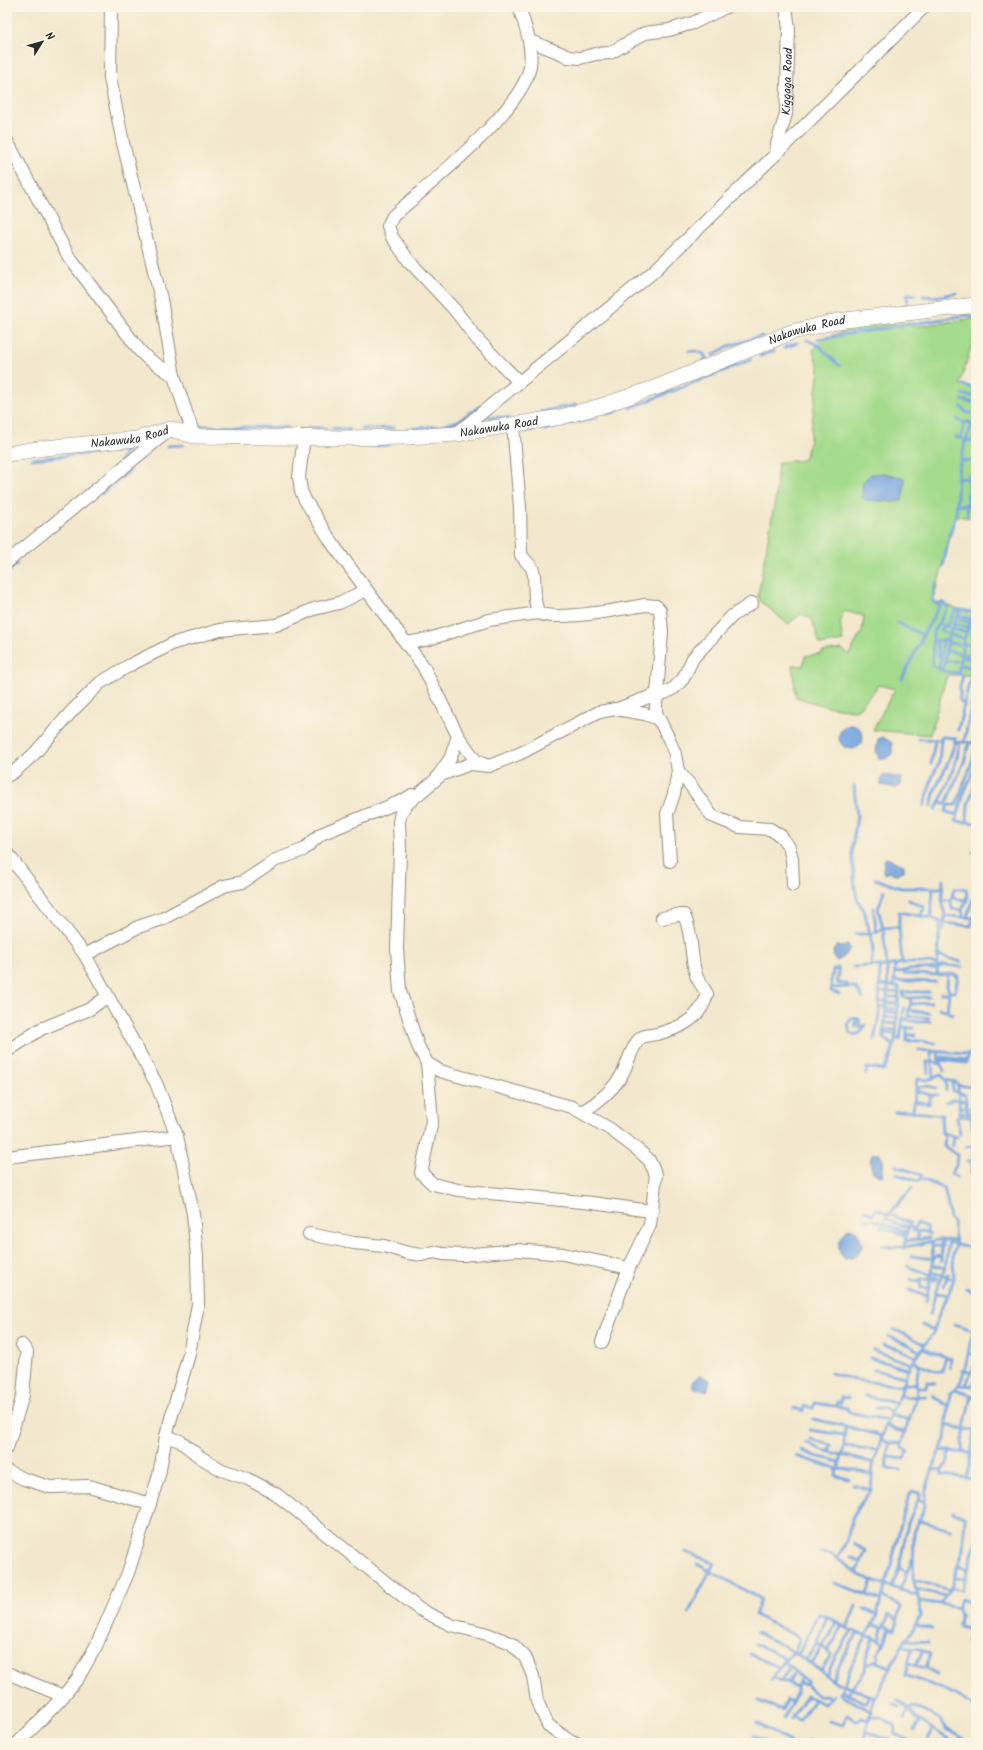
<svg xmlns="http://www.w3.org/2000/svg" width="983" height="1750" viewBox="0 0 983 1750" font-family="Kalam,sans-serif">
  <rect width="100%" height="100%" fill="#fcf5e5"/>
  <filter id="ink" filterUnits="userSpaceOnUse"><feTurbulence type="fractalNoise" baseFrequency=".025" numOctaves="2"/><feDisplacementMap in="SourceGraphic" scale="8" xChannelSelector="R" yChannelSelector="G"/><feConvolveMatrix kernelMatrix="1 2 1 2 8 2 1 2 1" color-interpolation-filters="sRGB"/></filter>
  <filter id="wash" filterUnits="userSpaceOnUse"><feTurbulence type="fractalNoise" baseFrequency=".012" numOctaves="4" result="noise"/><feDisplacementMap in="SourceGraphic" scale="16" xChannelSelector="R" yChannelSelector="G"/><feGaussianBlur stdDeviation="0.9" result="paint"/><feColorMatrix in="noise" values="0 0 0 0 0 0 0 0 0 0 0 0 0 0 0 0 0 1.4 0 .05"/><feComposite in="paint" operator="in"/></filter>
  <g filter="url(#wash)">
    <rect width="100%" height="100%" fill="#f3e8cd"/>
    <!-- green -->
    <path fill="#a4db8d" stroke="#68835c" d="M976,318V329L960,384L976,389V519L956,516L933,601L976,614V655L974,675H947L930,735L873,730L895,689L879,685L857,710C835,709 816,704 796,697L792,665L803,666L805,656L822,654V652L842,649L849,655L862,631L864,616L844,611L840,623L843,641L820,645L812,619L801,614L788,624L760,601L758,595L776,494L778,462L804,460L809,445L819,369L813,350C819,344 826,337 833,335C857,327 884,325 909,322L913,327Z"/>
    <!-- water -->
    <path fill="#76a6e0" stroke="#506886" d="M884,473L904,478L905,483L902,500L897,502L866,500L862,497L863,482L871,474Z
      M839 737a12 12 0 1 1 24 0a12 12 0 1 1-24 0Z
      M883,737L892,743V754L885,759L879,758L876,752L878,739Z
      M884,775L902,778L901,785L897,788L881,785V779Z
      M886,858L904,865V871L896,874L889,872L885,874L883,872L884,861Z
      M848,944L850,948L844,957L837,961L834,959L833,951L837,946L844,947Z
      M872,1154H880L883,1160V1175L879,1176L873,1172L870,1162Z
      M849,1228L857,1231L863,1245C859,1255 856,1258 845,1259C833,1248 840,1238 849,1228Z
      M699,1375L710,1380L707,1392L693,1387L692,1382Z"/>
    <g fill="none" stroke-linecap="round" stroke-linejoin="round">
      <!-- stream -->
      <path stroke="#76a6e0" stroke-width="3" d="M923,296L936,297L957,293
        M902,307L908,304L907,296L909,294L915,295
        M818,339L968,315L976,318
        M807,340L818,345L840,366
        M784,348L797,343
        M689,351C696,351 705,351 706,359L703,361
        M713,355L729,346L762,336
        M760,356L774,351
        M963,385L976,389
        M962,394L976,397
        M962,400L976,403
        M961,407L967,413H976
        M630,408L750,360
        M540,412L576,405
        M607,414L618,411
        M489,417L509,418
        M957,419L964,423L969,422L972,424
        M579,422L597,417
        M199,426L287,428
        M307,428H326
        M332,428L350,430
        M362,429L394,428
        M406,429L440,426L458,421L480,406
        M544,430L573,423
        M516,432L534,430
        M956,437L976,443
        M961,438L964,423
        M357,445L377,446L389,445
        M167,446L183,445
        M32,459L126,450L119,464
        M961,460L976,462
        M958,478L968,479
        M968,484L976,483
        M101,494L131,470
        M956,505H967
        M967,516L968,475
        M39,528L47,522
        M943,567L949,537L956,515L958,472L965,442L976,416
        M7,573L17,564
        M935,583L933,601L940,606
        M960,611L949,634L964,639L974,612H976
        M958,615L976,620
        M956,619L970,622L976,626
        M897,623L923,635
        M953,624L976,629
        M951,629L966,632
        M971,632L973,640
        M937,640L938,656L942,651L939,668
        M936,641L948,640
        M948,643L971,645
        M942,651L943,640
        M947,651L972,656
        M961,657L971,659
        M946,661H960
        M960,665L971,667
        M958,673L964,639
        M902,679L926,630L942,602L948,607L933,633V665L943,671
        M965,705L960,701V686L963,676L958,673L943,671L949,634L941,630L944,625L947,627L956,609L974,612
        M958,730L970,679L971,645L973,640L976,641
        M919,739L941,740L942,737L955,738V743L964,742L976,743
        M964,742L976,684
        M931,764L935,740
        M976,764L963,796L956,821L976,823
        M854,786L857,816L852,849L855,888L857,899L864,910L870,934L877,932
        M939,803H946L964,762L969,743
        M924,806L933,775L939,763L941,740
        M931,806L935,790L948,763L955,743
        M936,809C947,788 956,766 960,743
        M958,815L946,812L948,805H956L972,762L976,745
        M967,821L968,805L976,781
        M973,852H976
        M875,879L901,888H942
        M884,891L878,909L883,928L899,927V912L931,918L944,923L971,926L976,910
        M952,896L958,899L967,900
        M909,900L924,907L921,916
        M942,900L943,880
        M951,900L952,909L962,910
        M945,916L976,918
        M967,917L976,889
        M931,918L933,888
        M940,921L937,975L951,974L958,976L955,992L941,993
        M943,930L945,916L942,900H951L954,889H966L967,900L962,910L964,917
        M937,955L961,962
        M902,963H924L937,964
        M871,966H887L883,928L877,932L873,908
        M853,967L871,966L873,948L870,934H856
        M904,971V974L937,975
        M895,973L907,970L937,968L944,965L962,967
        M895,981C908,980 921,982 935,982
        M894,987L895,965
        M831,988L848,987
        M879,992H899
        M839,994L831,991V976L833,974V970L838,968L839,977L837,978L838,983L847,984L848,987H855L863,998
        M887,997H898
        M910,998L903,997V992H929
        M879,1001L897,1004
        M911,1004L910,998L929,997
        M879,1007L897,1009
        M939,1008L953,1014
        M908,1010L911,1004L931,1003
        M885,1011L897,1013
        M947,1011L949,992L947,985L948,974
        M909,1016L908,1010L929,1013
        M885,1017L896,1018
        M908,1017L909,1016L929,1018
        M852,1018L859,1019L860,1027L866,1025L860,1033L854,1035L850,1033L848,1023Z
        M903,1019L917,1022H930
        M884,1023L896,1024
        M856,1027V1018
        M902,1027L914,1028
        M907,1027V1041C914,1039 927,1043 935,1043
        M884,1029L895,1030
        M883,1033L895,1034
        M907,1035H915
        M976,1035V1041
        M895,1036L900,1040L904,1008
        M874,1040L879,1016L880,966
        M893,1045L883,1038L888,987L887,966L902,963L899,927
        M919,1050L976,1055
        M931,1051L932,1062L941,1064
        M938,1052L939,1060L944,1071
        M942,1057L967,1060
        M939,1060L966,1063L969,1053
        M928,1073L927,1062H932L933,1078
        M866,1074L867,1068L884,1070C899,1047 897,1014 899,987L880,985
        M946,1080V1090
        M952,1081L953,1091L965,1094L968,1116
        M958,1085L960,1116L957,1117L960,1134
        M916,1088L927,1086L936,1088
        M972,1088L973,1115
        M931,1095H938
        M914,1101L929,1104L931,1095L916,1091
        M946,1102L954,1099L966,1101
        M959,1107L974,1108
        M895,1112L905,1111L943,1115
        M913,1112L917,1079L927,1080L941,1075L946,1080L955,1082L958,1085L976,1088
        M959,1112L976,1113
        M941,1115L942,1133L957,1137
        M960,1116L971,1117L974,1137L971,1173L976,1175
        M945,1133L944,1146L957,1155L956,1166L951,1174L957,1177
        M952,1146L954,1136
        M966,1147L976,1145
        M967,1161L976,1162
        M896,1166L921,1175V1179L944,1188L946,1196L950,1219L953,1222L956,1245L976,1249
        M896,1174L918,1181L921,1179
        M865,1211L872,1214L877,1209L910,1223L906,1235
        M886,1218L899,1225L915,1228
        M865,1220H873L907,1232
        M917,1231H913L917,1223L927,1227V1233
        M918,1239L917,1231L929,1234
        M905,1241L929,1238
        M882,1246C908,1250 917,1243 940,1240C946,1240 950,1241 956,1239
        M932,1246H943
        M904,1248L906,1235L882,1228L883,1221L912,1188
        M911,1256L933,1259L937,1256L941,1258
        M941,1261L942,1240
        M933,1265L945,1268
        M907,1266L937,1278
        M932,1272L950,1278
        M910,1279L920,1282L922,1279L936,1280
        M920,1282L921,1288H929
        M944,1286L948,1274
        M966,1288L976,1293
        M909,1290L927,1296
        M935,1293L945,1294
        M926,1302L933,1265L932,1242
        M954,1324L973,1330
        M922,1325L934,1330
        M894,1329L925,1345
        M888,1336L909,1345L920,1352
        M883,1345L899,1349L916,1357
        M923,1348L946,1357
        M873,1350L911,1364
        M968,1353L976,1355
        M870,1358L908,1369
        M919,1365L936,1371H942L946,1357L951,1358L950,1368
        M874,1370L905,1377
        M963,1370L971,1373L974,1366L976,1367
        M831,1373L855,1380L903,1386
        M904,1383L909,1385L916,1383
        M966,1385L971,1373
        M959,1386L966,1385L972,1386L976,1379
        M916,1387H926L927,1382L935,1383
        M955,1390L976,1397
        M900,1394L905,1397L926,1396
        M932,1395L949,1407
        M865,1396C876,1399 887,1399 896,1403
        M836,1406L837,1402L841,1403V1397L848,1398
        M794,1408L804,1411V1406L813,1408L815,1403L847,1408L848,1412L887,1420
        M876,1408H884L891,1412
        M890,1415L910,1420
        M813,1419L845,1426
        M886,1424L895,1430L905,1432
        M948,1425L956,1428L974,1430
        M964,1428L971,1395
        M810,1430L844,1435
        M810,1439L831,1445L829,1452
        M881,1439L889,1443L901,1444
        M805,1442L822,1450L842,1455L844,1446L878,1450
        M889,1443L886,1468L900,1470
        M844,1446L845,1426L882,1436
        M801,1450L815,1456L840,1462
        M940,1450L976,1454
        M963,1453L962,1443L966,1428
        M796,1456L837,1469L855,1470L872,1475
        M888,1457L905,1459L908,1452L902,1448L901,1444L917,1396L916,1383L919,1365L914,1360
        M839,1466L842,1455L874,1463
        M837,1469L836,1476L849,1479
        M933,1469L942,1470V1475L976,1479
        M942,1470L947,1464L950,1452
        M975,1475L976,1471
        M966,1478L970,1466L974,1430
        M853,1485L871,1490
        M918,1520L951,1530
        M854,1544L866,1551L856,1572
        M686,1552L714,1563L689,1612
        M820,1552L832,1555L861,1576L918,1596
        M851,1557L861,1562
        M837,1559L847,1540L852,1519L858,1507L871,1490L873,1466L881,1439L891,1412L899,1399L908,1369L933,1333L940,1311L949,1293L954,1278L953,1255L956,1245L949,1241L945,1268L936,1290L930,1315
        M697,1564L761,1599L755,1615L800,1638L794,1652L784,1661L771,1680
        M958,1566L968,1569
        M899,1568L908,1523L918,1500L925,1503
        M954,1578L967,1579
        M914,1580L950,1590L963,1551L965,1518L953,1512
        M834,1583L881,1600C893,1564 898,1527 911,1491L920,1493L918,1500
        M892,1587L899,1568L907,1572
        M951,1588L962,1590C968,1575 970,1558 976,1542
        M916,1589L946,1596
        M900,1590L912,1560
        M867,1595L872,1580
        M919,1601L940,1604L950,1590
        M976,1602L966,1601L961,1599L958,1608L960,1615L959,1626L976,1630
        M940,1604L958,1608
        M856,1606L847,1628C857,1634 868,1635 880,1640L883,1628L889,1615L898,1619L901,1606L883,1597
        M864,1609L877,1615
        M872,1624L883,1628
        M884,1625L890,1628L884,1644
        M916,1625L932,1629
        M890,1628L895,1630L898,1619
        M757,1633L784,1646L817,1668L833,1681L875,1698
        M905,1640L928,1642
        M967,1641L976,1642
        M756,1644L787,1659
        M816,1644L827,1617L847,1628
        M902,1646L912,1649L917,1648L930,1654L926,1668
        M912,1649L905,1675C931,1685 954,1691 976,1709
        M827,1651L835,1640L842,1625
        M750,1654L779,1668
        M798,1655L818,1614L827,1617
        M806,1660L816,1644L822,1646L831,1634L836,1621
        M876,1662L879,1657L877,1654L884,1644L880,1640
        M917,1662L923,1651
        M812,1664L822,1646L831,1654
        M908,1664L926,1668L937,1674
        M866,1665L874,1661L891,1667
        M821,1671L831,1655
        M795,1672L801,1678L798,1685
        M827,1676L836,1655L852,1631
        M773,1677C781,1682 789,1682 797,1687V1692L784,1718
        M801,1678L807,1681V1685
        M833,1681L842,1659L857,1634
        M780,1682L790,1667L784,1661
        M789,1682L795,1672L790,1667
        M799,1683L807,1685L818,1696L826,1695L830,1698L833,1695
        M842,1691L866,1703L869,1696
        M847,1694L865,1671L866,1657L874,1637
        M897,1700L909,1709L904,1719
        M758,1701L782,1710L786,1700L792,1702
        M894,1704L899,1707
        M872,1712L840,1694L853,1662L876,1617L881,1600
        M792,1715L799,1721L814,1700
        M870,1716L881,1717L894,1726L896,1734L913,1743
        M791,1719L807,1696L824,1704L830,1698
        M829,1721L843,1725L847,1715L858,1721L861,1718L869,1720
        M757,1723L791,1743
        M866,1731L879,1737L890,1739
        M915,1731L919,1721
        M754,1735L767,1743
        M928,1739L932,1729
        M807,1743L808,1741L817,1743
        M863,1743L873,1702L902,1646L912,1632L920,1616L919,1601L913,1578L914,1533L925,1506V1494L934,1464L945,1439L950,1393C953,1391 958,1388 959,1385C969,1366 967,1343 976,1325
        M954,1743L917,1719L909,1709L913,1706L939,1719L948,1730L970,1743"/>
    </g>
  </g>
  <g filter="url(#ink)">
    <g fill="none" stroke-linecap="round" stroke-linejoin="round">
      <defs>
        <g id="minor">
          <path d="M111,7L110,78L123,143L161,299L174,376L194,436"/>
          <path d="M519,7C525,26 533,45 530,66C524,109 427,186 393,216L388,226L392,237L409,261L454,309L477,339L519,382"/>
          <path d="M530,41L563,54L568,57L580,58L596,54L610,53L645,33L669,30L693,23L726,7"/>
          <path d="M7,141L69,257L140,351L147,358L174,376"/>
          <path id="s1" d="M776,154L777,144L786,114L789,29L786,7"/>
          <path d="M513,425L520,507L521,555L532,568L534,574L535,600L538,613C558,622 622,609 645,605L656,606L660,610L662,632L656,705V713L661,723"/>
          <path d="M456,434L652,273L776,154L924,7"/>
          <path d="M304,436L299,477L301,491L305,500L334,546L423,666L458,736L450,759L438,776"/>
          <path d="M7,562L167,432"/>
          <path d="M407,643L429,639L489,620L538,613"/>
          <path d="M617,709L657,694L665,693L674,688L683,679L693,658L732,616L752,603"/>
          <path d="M458,736L476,761L489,766L521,753L599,712L616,709L645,714L656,718L661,723L669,739L675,754L678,771L674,794L667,814L670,861"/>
          <path d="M489,766L470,764L441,775L407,804L401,812L399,822L400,850L397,949L400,991L418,1046L427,1063L440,1071L572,1107L610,1129L638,1150L649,1160L656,1175L650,1225L629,1268L602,1342"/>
          <path d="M678,771L691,786L712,816L739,827L770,829L781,836L789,847L792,859L793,885"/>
          <path d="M7,776L15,771L34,754L72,711L100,683L130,665L174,643L220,630L276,625L314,609L339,603L366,590"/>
          <path d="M7,853L85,955L156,1083L177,1136L193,1214L197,1256L198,1304L189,1354L166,1436L159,1475L128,1573L96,1646L78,1678L60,1700L18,1743"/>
          <path d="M85,955L138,927L162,919L224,886L243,882L276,860L303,850L321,834L404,800L412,795"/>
          <path d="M7,1051L41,1029L90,1009L108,996"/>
          <path d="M427,1063L432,1121L421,1173L433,1184L458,1190L592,1203L651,1211"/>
          <path d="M582,1112C597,1103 610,1093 620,1078C627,1068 632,1043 642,1037C646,1035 653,1035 657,1034C680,1028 701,1019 707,994C704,988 698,981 696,975C690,955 693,934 684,915H677L662,918"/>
          <path d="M7,1157L177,1136"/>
          <path d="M309,1234L354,1243L384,1246L408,1253L422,1255L434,1252L443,1254L462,1255L517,1250L563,1254L629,1268"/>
          <path d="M166,1436L180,1441L200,1457L222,1470L248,1479L276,1494L419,1609L451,1625L487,1634L511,1643L525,1657L533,1676L537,1701L548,1725L567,1739L577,1743"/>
          <path d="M7,1448L23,1395L27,1352L22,1345"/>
          <path d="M7,1471L24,1479L50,1487L89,1486L150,1504"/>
          <path d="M7,1673L63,1696"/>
        </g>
        <g id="major">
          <path id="s2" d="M7,454L44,448L137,439L171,429L194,436L342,438L408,437L456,434L561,417L601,406L660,386L792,332L837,321L976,305"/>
        </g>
      </defs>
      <!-- minor casing -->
      <use href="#minor" stroke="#8f8a7c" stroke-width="14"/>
      <!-- major casing -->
      <use href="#major" stroke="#8f8a7c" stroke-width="16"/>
      <!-- minor -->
      <use href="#minor" stroke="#fff" stroke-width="12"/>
      <!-- major -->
      <use href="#major" stroke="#fff" stroke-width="15"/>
    </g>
  </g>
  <g text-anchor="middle" stroke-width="3" stroke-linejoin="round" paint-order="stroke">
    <!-- street labels -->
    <g font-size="12" fill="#2b2b2b" stroke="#fcf5e5">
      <text dy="4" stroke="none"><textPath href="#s1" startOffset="74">Kiggaga Road</textPath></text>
      <text dy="4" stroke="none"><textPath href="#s2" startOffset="820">Nakawuka Road</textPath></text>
      <text dy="4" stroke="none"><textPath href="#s2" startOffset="496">Nakawuka Road</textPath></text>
      <text dy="4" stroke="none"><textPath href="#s2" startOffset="124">Nakawuka Road</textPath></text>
    </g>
  </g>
  <!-- margin -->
  <rect width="983" height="1750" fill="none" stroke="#fcf5e5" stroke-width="24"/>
  <!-- north arrow -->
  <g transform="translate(42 42) rotate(53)" stroke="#fcf5e5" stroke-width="3" paint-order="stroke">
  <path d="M0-3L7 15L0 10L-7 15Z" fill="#2b2b2b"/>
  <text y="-6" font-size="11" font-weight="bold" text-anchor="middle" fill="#2b2b2b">N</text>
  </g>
</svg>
